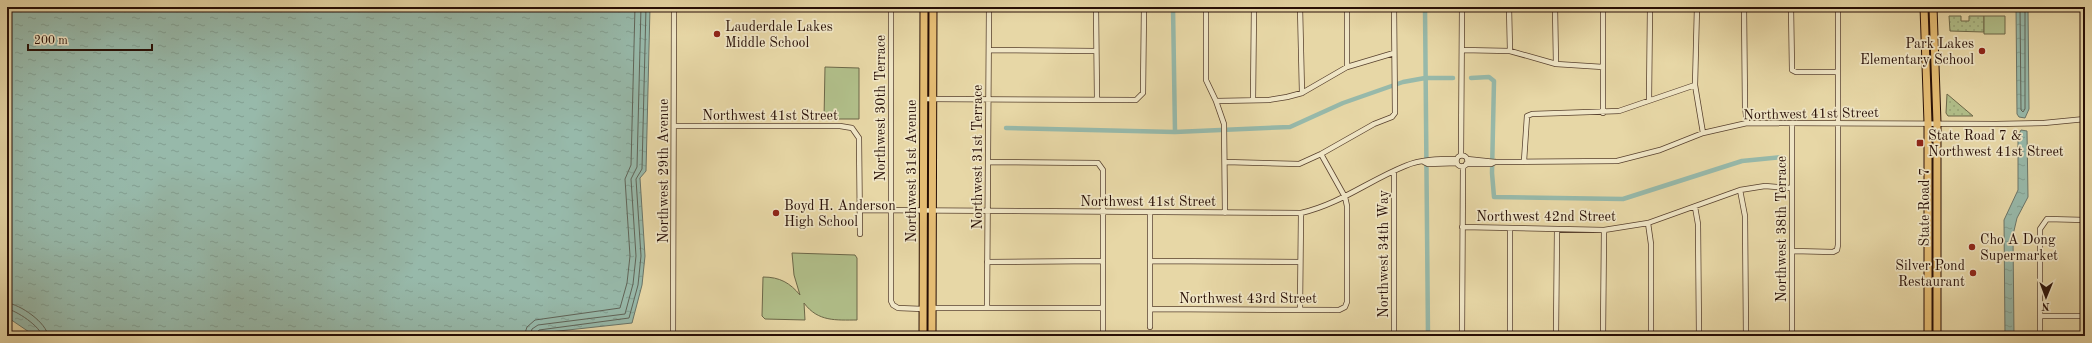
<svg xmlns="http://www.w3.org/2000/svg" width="2092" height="343" viewBox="0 0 2092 343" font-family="'Old Standard TT',serif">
  <defs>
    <pattern id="grass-dots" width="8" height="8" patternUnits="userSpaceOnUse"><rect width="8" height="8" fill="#b1bf8a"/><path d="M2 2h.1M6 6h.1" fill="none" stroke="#98a376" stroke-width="1.8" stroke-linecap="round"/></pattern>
    <pattern id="water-ripples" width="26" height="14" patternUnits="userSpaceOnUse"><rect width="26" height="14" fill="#97b9aa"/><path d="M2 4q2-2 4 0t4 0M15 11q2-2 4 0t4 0" fill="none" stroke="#829e91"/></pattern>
  </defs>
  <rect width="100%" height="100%" fill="#e7d7a6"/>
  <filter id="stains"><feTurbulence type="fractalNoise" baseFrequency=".005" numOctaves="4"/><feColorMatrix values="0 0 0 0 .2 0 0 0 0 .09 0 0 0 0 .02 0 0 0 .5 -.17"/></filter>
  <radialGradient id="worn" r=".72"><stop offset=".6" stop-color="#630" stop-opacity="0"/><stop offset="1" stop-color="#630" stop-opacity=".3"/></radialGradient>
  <!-- grass -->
  <path fill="url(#grass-dots)" stroke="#6c6748" d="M1949,16H1961V21H1969V16H1984V32L1950,31Z
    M1947,94L1973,116H1948L1946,113Z"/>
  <!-- pitch -->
  <path fill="#b1bf8a" stroke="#6c6748" d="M1984,16H2005V34H1984Z
    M825,67L859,68V119H824Z
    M792,253L855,255L857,258V320C836,320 818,322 804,303L805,320L765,319L762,316L763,277C780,277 790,283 800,295L794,275Z"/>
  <!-- water -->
  <path fill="url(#water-ripples)" stroke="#6b7568" d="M7,7H650L646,171L640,178L645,256L642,285L632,323L513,336L481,334L479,336H35L7,317Z
    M2016,7H2028L2029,109L2025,118L2019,117L2017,114Z
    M2021,130L2027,131L2028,197L2017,218L2013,235L2014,336H2005L2004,220L2018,190V136Z"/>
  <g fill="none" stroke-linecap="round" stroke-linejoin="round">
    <!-- shore -->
    <path stroke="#606458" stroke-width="1" d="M2020,7L2021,110L2023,112L2025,109V7
      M7,303C20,304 47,323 48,336
      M7,309C16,310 41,327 42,336
      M524,336L527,327L535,320L620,308L627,283L630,256L625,179L631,165L635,7
      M530,336L532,329L538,325L625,314L633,284L636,256L631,179L637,167L641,7
      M535,336L539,330L629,318L638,285L641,256L636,179L642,169L646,7"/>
    <!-- canal -->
    <path stroke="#97b9aa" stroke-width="4.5" d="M1173,7L1175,132L1290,127L1343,103L1403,82L1425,78H1453
      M1425,7L1428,336
      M1471,78L1489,77L1494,81L1492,173L1494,197L1623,199L1742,161L1782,157
      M1006,128L1175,132"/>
    <defs>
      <path id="minor" d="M891,7V301L893,305L898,308L923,309
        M1096,7L1097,99
        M1206,7V80L1216,101L1224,124L1225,213
        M1300,7L1302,93
        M1347,7V67
        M1509,7L1510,51
        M1555,7L1556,64
        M1603,7V113
        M1697,7L1695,85L1703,133
        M1744,7L1745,107L1747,123
        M1791,7L1792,70L1796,72H1837
        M989,50L1096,51
        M1462,50L1510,51L1556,64L1603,67
        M924,99L1136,100L1143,93L1144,7
        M1253,100L1254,7
        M1649,100L1650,7
        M1216,101L1269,100L1287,97L1302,93L1347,67L1394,53
        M674,126H840L852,128L859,138L860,234
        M1461,155L1462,7
        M1456.5 161a5.5 5.5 0 1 1 11 0a5.5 5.5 0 1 1-11 0Z
        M1467,159L1495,162L1617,161L1660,150L1703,133L1747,123L1996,124L2044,123L2085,119
        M1524,161L1527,116L1532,114L1619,111L1695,85
        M988,162L1098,163L1103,170V331
        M1225,162L1299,164L1321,154L1374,124L1392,117L1395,113L1394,7
        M1424,162L1428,164L1457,163
        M1466,164H1491L1495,162
        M1740,190L1745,216L1746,336
        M1695,207L1698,224L1699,336
        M860,210L1301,213C1340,204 1368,181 1405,166C1421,159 1439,159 1457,159
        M1648,223L1651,244V336
        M1462,227L1604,230L1648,223L1740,190L1765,186L1791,188
        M1510,228V336
        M1793,251L1833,252L1837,250L1838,245V7
        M1150,261L1300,262
        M987,262L1103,261
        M932,308H1103
        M987,308L989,7
        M1150,309L1339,310L1345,307L1347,302V206L1345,197L1321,154
        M1300,309L1301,213
        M2040,316H2085
        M1150,327V213
        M673,336L674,7
        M1394,336V171
        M1462,336L1463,166
        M1556,336L1557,229
        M1603,336L1604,230
        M1792,336V123
        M2040,336V229L2047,219L2085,220"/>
      <path id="primary" d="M1924,7L1928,123V336
        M1933,7L1937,123V336
        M923,336L924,7
        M932,336L933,7"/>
    </defs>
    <!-- minor casing -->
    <use href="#minor" stroke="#58412e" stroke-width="6"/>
    <!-- primary casing -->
    <use href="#primary" stroke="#280f06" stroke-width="9"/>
    <!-- minor -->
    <use href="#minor" stroke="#efe5c5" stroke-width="4.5"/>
    <!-- primary -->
    <use href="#primary" stroke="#e4bc73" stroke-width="7"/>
  </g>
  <!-- markers -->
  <g fill="#8f2418" stroke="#efe5c5" stroke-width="1.5">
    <circle cx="717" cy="34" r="4"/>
    <circle cx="1982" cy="51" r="4"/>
    <rect x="1916" y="139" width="8" height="8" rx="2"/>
    <circle cx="776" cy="213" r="4"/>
    <circle cx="1972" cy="247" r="4"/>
    <circle cx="1973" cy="273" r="4"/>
  </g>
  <g text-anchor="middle" stroke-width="3.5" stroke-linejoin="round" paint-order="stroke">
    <!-- poi labels -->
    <g font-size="14" fill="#280f06" stroke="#efe5c5" text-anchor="start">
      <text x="725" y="31">Lauderdale Lakes<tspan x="725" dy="16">Middle School</tspan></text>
      <text x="1974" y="48" text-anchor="end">Park Lakes<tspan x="1974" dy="16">Elementary School</tspan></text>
      <text x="1928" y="140">State Road 7 &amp;<tspan x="1928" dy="16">Northwest 41st Street</tspan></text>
      <text x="784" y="210">Boyd H. Anderson<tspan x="784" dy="16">High School</tspan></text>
      <text x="1980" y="244">Cho A Dong<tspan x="1980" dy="16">Supermarket</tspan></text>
      <text x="1965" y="270" text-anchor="end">Silver Pond<tspan x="1965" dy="16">Restaurant</tspan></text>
    </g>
    <!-- street labels -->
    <g font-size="14" fill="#280f06" stroke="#efe5c5">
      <text transform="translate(880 108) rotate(-90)" y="5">Northwest 30th Terrace</text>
      <text transform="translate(1811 113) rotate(-1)" y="5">Northwest 41st Street</text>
      <text x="770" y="120">Northwest 41st Street</text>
      <text transform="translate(977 157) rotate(-90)" y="5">Northwest 31st Terrace</text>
      <text transform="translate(663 171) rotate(-90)" y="5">Northwest 29th Avenue</text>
      <text transform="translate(911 171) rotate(-90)" y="5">Northwest 31st Avenue</text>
      <text x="1148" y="206">Northwest 41st Street</text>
      <text transform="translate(1924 207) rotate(-90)" y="5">State Road 7</text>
      <text x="1546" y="221">Northwest 42nd Street</text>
      <text transform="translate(1781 229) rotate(-90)" y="5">Northwest 38th Terrace</text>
      <text transform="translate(1383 254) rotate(-90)" y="5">Northwest 34th Way</text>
      <text x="1248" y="303">Northwest 43rd Street</text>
    </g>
  </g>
  <!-- margin -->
  <rect width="2092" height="343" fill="none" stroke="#e7d7a6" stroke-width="24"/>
  <rect x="8" y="8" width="2076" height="327" fill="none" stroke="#280f06" stroke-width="2"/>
  <rect x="12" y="12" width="2068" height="319" fill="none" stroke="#280f06"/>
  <!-- north arrow -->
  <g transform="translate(2046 297) rotate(181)" stroke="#efe5c5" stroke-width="3" paint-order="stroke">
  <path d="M0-3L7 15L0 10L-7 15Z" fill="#280f06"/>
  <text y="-6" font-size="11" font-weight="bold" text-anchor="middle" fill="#280f06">N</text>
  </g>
  <!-- scale -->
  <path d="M28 44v6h124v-6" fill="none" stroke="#280f06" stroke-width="2"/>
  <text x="34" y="44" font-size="12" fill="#280f06" stroke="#efe5c5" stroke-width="3" paint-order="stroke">200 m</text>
  <rect width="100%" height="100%" filter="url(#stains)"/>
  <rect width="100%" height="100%" fill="url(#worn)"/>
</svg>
